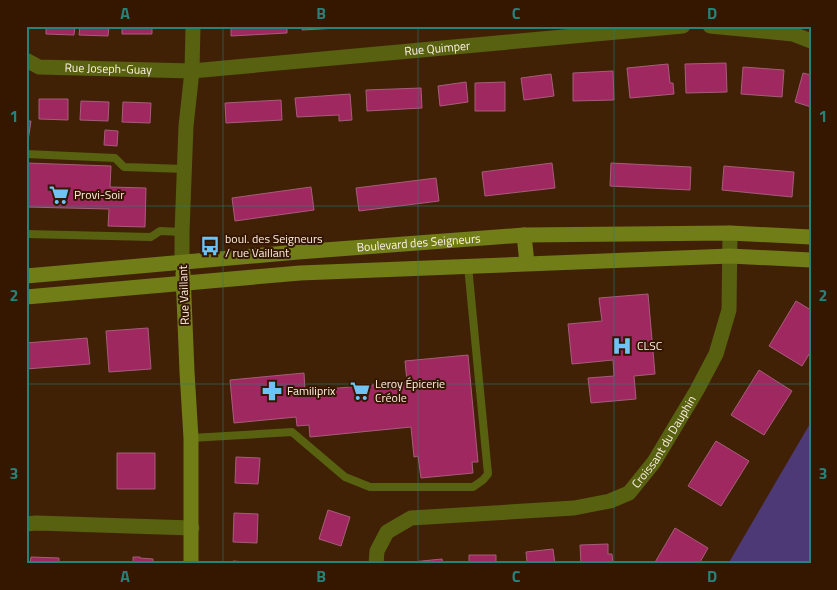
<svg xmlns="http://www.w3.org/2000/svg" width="837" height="590" viewBox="0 0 837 590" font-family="'Titillium Web',sans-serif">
  <rect width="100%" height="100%" fill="#402106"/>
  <!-- green -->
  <path fill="#4d3975" d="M811,422V564H728Z"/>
  <!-- building -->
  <path fill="#9f2860" stroke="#a75d79" d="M46,26H75L74,35L46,34Z
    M80,26H109L108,36L79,35Z
    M122,26H152V34H122Z
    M231,26H287V33L231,36Z
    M302,26H357V27L302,30Z
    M726,63L727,92L686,93L685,64Z
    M668,64L670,83H673L674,94L630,98L627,68Z
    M743,67L784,70L782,97L741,94Z
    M613,71L614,100L573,101V73Z
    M803,73L811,75V107L795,102Z
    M551,74L554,96L524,100L521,78Z
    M466,82L468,102L440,106L438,86Z
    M505,82V111H475V83Z
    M421,88L422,108L367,111L366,90Z
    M350,94L352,120L339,121V115L297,117L295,98Z
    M39,99H68V120L39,119Z
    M281,100L282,120L226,123L225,103Z
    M81,101L109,102L108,121L80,120Z
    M123,102L151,103L150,123L122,122Z
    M26,121H31L28,141H26Z
    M105,130L118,131L117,146L104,145Z
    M26,163L111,166L110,187L146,188L145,227L108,226L109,209L26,207Z
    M552,163L555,188L485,196L482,172Z
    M611,163L691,167L690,190L610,186Z
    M724,166L794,172L792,197L722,190Z
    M436,178L439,201L359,211L356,188Z
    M311,187L314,210L235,221L232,198Z
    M648,294L655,374L634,376L636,399L591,403L588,378L614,376L613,360L572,364L568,324L602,321L599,298Z
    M796,301L811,310V351L802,366L769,346Z
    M148,328L151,369L109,372L106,331Z
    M87,338L90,364L26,369V343Z
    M468,355L478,462H472L473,473L421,478L418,456L414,457L411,427L310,437L309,425L297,426L296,417L234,423L230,380L304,373L305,391L407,382L405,361Z
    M759,370L792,391L764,435L731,415Z
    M716,441L749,461L721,506L688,486Z
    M117,453H155V489H117Z
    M236,457L260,458L258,484L235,483Z
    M328,510L350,517L341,546L319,539Z
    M234,513L258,514L257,543L233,542Z
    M675,528L708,548L699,564H654Z
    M608,544V554H612L613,564H581L580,545Z
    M553,549L555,564H523V562H527L526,552Z
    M469,555H496V564H469Z
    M31,557L59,558V564H30Z
    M133,557H140V558L153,559V564H133Z
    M442,559L443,564H412V562Z
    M233,561L258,563V564H233Z"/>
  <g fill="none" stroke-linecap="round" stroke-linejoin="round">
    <!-- lane -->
    <path stroke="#576110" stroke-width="8" d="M26,154L115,158L124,167L185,169
      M26,234L151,237L160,231L182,232
      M191,438L292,432L345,477L370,487H473L483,480L488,474L468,266"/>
    <!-- street -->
    <g stroke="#576110" stroke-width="15">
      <path d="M710,26L793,34L811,41"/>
      <path id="s1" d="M26,60L39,67L192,71L683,26"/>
      <path d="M182,262V232L186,126L192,71L193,26"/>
      <path d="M26,524L36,523L192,528"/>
      <path id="s2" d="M376,564L377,551L387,532L411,518L574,508L610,501L629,493L654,462L697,390L716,354L729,310L730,233"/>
    </g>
    <!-- secondary -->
    <g stroke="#717d16" stroke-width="15">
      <path d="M524,235L527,263"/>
      <path d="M183,273L187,372L191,438V564"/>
      <path id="s3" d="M26,276L298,252L524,235L730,233L811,237"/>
      <path d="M26,297L300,273L730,256L811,260"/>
    </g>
  </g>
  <!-- grid -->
  <path fill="none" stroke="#27827a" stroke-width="1" stroke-opacity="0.55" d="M223,26V564M418,26V564M614,26V564M26,206H811M26,384H811"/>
  <!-- icons -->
  <defs>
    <symbol id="supermarket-bare" viewBox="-9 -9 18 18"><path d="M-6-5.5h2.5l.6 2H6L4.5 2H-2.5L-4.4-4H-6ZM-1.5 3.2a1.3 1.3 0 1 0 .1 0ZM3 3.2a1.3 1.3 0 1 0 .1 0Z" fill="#6fc2f4" stroke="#351700" stroke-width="2.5" paint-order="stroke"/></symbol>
    <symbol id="bus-bare" viewBox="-9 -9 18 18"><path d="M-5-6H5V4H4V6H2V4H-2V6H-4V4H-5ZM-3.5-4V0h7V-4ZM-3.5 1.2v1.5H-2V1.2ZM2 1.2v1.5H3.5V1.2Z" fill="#6fc2f4" stroke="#351700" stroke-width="2.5" paint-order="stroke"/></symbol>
    <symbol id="hospital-bare" viewBox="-9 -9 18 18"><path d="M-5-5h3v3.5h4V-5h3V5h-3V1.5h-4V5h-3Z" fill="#6fc2f4" stroke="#351700" stroke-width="2.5" paint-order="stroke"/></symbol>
    <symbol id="pharmacy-bare" viewBox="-9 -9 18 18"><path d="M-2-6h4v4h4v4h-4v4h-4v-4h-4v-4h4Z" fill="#6fc2f4" stroke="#351700" stroke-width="2.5" paint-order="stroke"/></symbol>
  </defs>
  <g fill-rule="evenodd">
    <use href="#supermarket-bare" x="45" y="181" width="28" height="28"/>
    <use href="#bus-bare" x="196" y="232" width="28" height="28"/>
    <use href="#hospital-bare" x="608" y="332" width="28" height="28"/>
    <use href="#pharmacy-bare" x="258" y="377" width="28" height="28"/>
    <use href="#supermarket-bare" x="346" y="377" width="28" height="28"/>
  </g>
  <g text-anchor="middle" stroke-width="4" stroke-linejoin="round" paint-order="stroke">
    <!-- street labels -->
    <g font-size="12" fill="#fdefe5" stroke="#351700">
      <text dy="4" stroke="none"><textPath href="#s1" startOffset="414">Rue Quimper</textPath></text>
      <text dy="4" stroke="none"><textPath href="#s1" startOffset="84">Rue Joseph-Guay</textPath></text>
      <text dy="4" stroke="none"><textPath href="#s3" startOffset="394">Boulevard des Seigneurs</textPath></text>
      <text transform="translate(184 295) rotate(-92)" y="4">Rue Vaillant</text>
      <text dy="4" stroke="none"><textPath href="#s2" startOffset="345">Croissant du Dauphin</textPath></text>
    </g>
    <!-- poi labels -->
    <g font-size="12" fill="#fdefe5" stroke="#351700" text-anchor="start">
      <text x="74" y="199">Provi-Soir</text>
      <text x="225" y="243">boul. des Seigneurs<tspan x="225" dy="14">/ rue Vaillant</tspan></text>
      <text x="637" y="350">CLSC</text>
      <text x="375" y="388">Leroy Épicerie<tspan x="375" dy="14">Créole</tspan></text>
      <text x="287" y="395">Familiprix</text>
    </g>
  </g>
  <!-- border -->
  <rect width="837" height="590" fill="none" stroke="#351700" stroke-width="55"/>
  <rect x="28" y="28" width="782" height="534" fill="none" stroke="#27827a" stroke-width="2"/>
  <g font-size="16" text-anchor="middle" font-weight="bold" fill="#27827a">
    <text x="125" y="19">A</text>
    <text x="321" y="19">B</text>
    <text x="516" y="19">C</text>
    <text x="712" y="19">D</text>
    <text x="14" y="122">1</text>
    <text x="823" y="122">1</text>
    <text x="14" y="301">2</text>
    <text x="823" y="301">2</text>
    <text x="14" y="479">3</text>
    <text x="823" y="479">3</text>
    <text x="125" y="582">A</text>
    <text x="321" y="582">B</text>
    <text x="516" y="582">C</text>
    <text x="712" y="582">D</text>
  </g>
</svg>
